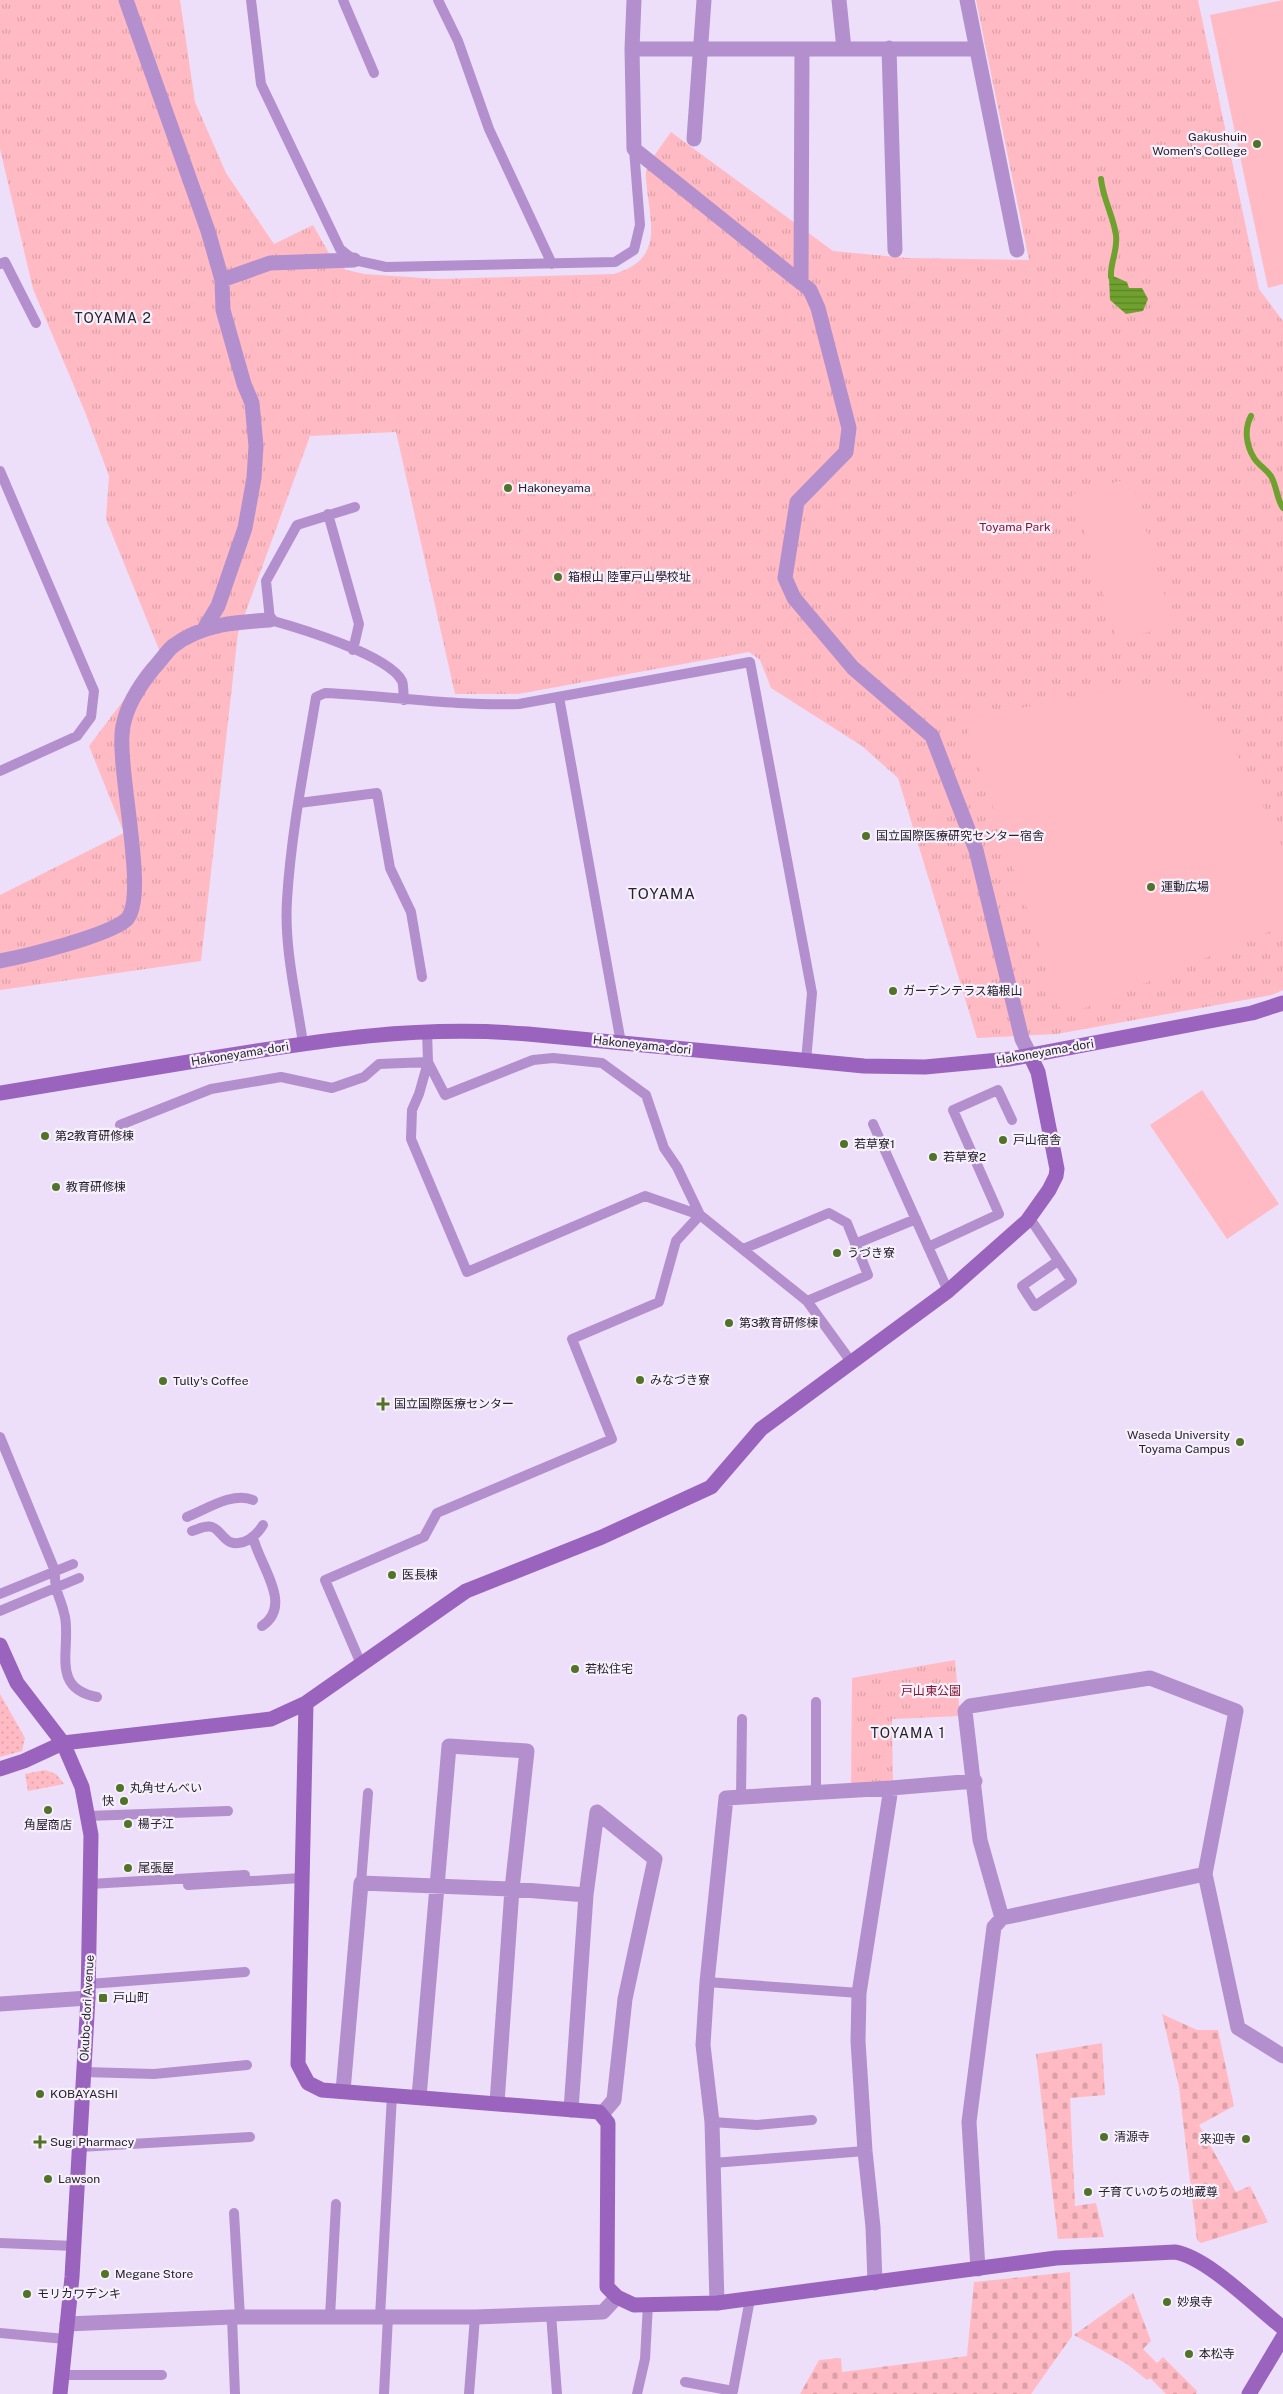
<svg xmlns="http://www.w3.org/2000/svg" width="1283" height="2394" viewBox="0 0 1283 2394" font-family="'Public Sans','Noto Sans JP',sans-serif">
  <defs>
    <pattern id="grass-dots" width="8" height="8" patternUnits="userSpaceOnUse" patternTransform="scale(1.25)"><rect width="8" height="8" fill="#ffbac3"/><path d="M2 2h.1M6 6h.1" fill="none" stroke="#dba0a8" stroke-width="1.8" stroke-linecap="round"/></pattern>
    <pattern id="cemetery-stones" width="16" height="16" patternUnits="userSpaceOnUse" patternTransform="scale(1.25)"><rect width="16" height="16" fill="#ffbac3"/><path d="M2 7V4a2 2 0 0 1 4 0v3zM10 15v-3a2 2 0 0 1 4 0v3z" fill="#dba0a8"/></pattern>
    <pattern id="park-tufts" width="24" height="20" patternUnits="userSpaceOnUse" patternTransform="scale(1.25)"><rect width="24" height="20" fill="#ffbac3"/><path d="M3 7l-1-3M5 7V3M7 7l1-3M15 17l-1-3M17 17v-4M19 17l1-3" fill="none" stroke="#dba0a8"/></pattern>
    <pattern id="water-rules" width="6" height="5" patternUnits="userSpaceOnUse" patternTransform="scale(1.25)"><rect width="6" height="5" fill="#6fa12e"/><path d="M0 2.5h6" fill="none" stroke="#5b8328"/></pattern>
  </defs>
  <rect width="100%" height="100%" fill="#eddff9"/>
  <!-- grass -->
  <path fill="url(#grass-dots)" d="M0,1694L25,1738L22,1751L0,1757Z
    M45,1770L56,1774L64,1784L28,1791L25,1774Z"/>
  <!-- cemetery -->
  <path fill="url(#cemetery-stones)" d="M1162,2014L1197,2030H1218L1234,2106L1199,2125L1236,2192L1250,2186L1268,2222L1201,2243L1197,2240L1179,2087Z
    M1102,2043L1105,2095L1070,2098L1075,2206L1096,2203L1104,2237L1058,2239L1036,2054Z
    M1070,2272L1072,2336L1031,2394H800L819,2360L841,2358L842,2372L967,2356L974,2282Z
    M1133,2293L1151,2341L1143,2349L1157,2363L1163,2357L1197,2391L1196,2394H1166L1150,2378L1147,2380L1127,2364L1074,2335Z"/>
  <!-- park -->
  <path fill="url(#park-tufts)" d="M0,0H180L195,102L226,173L274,244L313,225L330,255L346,270L365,274L437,279L614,274C661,260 652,229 647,190C647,185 645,176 646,171C651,158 663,144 671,132L833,251L907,258L1029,260L976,0H1198L1259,289L1283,321V990L1272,995L1057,1034L977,1038L898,778L862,746L771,688L760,660L749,652L518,694H455L396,432L310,436L238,633L201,961L0,990V895L124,833L89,746L160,652L106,519L109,476L85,412L33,289L0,149Z
    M955,1660L960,1716L892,1719L893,1784L851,1787L852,1678Z"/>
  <!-- garden -->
  <path fill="#ffbac3" d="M1283,0V284L1268,288L1210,15Z
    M1131,478L1173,624L1118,642L1073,494Z
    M1113,689L1162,690L1209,716L1230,746L1242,762L1283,848V926L1063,1017L964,720Z
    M1202,1090L1279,1204L1227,1239L1150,1125Z"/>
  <!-- water -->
  <path fill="url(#water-rules)" d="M1113,276L1127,282L1129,288H1142L1148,299L1143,311L1126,314L1110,300L1109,278Z"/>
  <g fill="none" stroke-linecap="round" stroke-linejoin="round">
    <!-- stream -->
    <path stroke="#6fa12e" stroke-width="6" d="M1101,179C1103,199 1113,215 1116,235C1118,251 1110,262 1111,277
      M1251,416C1244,429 1246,445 1254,458C1259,466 1268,470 1272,478C1277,488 1277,500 1283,508"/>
    <!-- lane -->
    <path stroke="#b390cd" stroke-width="10" d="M251,0L261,84L340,249L354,260L386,267L615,262L634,250L640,225L634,149
      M343,0L374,73
      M438,0L458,41L489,129L552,264
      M0,264L5,262L36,323
      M0,471L94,691L91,717L77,736L0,771
      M355,507L297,525L266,581L270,620C299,628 389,655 402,681C404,686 403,695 404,700
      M328,514L359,624L353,650
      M559,697L621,1043
      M299,803L377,793L390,868L411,912L422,977
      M303,1043C296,996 284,947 287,900C291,833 305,763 316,697L325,693C390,696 454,706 519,704L750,662L812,993L806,1061
      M873,1124L948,1291
      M120,1125L211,1089L281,1077L332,1088L364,1077L379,1064L428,1062L427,1031
      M700,1215L677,1167L664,1148L646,1095L602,1063L553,1058L533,1060L445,1095L428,1062L419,1094L412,1110L411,1139L467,1272L645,1196L700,1215L807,1301L852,1363
      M1029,1217L1072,1281L1035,1306L1022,1286L1058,1261
      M855,1244L916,1219
      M928,1247L999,1214L953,1110L998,1090L1012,1120
      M743,1249L829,1213L847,1223L868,1275L807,1301
      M0,1437L55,1571C54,1593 61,1597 65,1617C71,1650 50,1688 97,1697
      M187,1517C205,1510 233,1491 253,1500
      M192,1531C199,1529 205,1525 212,1527C219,1529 223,1539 230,1542C244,1547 257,1535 263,1525
      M253,1537C259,1565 294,1605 262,1626
      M0,1594L73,1564
      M0,1611L79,1578
      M361,1664L325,1580L424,1537L437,1513L612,1439L572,1339L659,1302L676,1241L700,1215
      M816,1702V1794
      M741,1797L742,1719
      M87,1816L228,1811
      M361,1883L368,1793
      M90,1884L245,1875
      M188,1885L301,1878
      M707,1982L859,1993
      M89,1984L245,1972
      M84,2072L154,2074L247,2065
      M712,2122L757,2125L812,2120
      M80,2147L250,2137
      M713,2163L865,2151
      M234,2213L240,2317
      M0,2243L74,2246
      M551,2314L557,2394
      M232,2317L235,2394
      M330,2317L336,2204
      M380,2317L392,2095
      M0,2333L65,2339
      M62,2375H162
      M685,2382L733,2391L750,2299
      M384,2394L388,2317
      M469,2394L475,2317
      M637,2394L645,2359L648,2304"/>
    <!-- street -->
    <path stroke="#b390cd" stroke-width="15" d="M126,0L208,231L222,280L223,310L244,384L252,403L256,446L254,478L245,528L218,606L204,629
      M634,0L632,49L634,149L810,290L818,308L849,428L846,452L797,502L785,578L794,598L853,668L932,736L976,850L1022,1039L1030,1055
      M839,0L844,49
      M967,0L1017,250
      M889,48L895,250
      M632,49H977
      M694,139L704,0
      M222,280L270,263L354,260
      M801,283L802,49
      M0,961C26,956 107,936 126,920C150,899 115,764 123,726C127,705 140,685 153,669C160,662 166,652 173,646C202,624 236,622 270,620
      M1002,1918L980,1840L965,1711L970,1706L1150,1678L1236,1711L1205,1874L1238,2028L1283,2056
      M0,2004L88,1998
      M343,2091L361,1883L512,1889L586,1895
      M419,2097L449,1746L527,1751L512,1889L497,2103
      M571,2110L586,1895L597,1812L655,1859L625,1999L614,2100L602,2114
      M978,2269L969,2122L994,1927L1002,1918L1205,1874
      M875,2283L873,2227L865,2151L858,2041L859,1993L891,1788L975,1781
      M717,2303L712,2122L703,2045L707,1982L726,1798L891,1788
      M67,2324L232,2317H475L603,2312L617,2297"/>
    <!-- secondary -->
    <path stroke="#9a63be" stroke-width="15" d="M0,1093C71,1081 142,1070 213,1058C322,1040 417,1025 528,1034L864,1066L925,1067L1010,1059L1252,1013L1283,1003
      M0,1645L17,1683L63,1743L82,1787L91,1835L88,1998L72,2277L60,2394
      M306,1703L298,2064L308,2083L322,2090L599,2112L608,2123L607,2287L617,2297L634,2305L717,2303L1056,2258L1175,2252C1207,2257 1256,2307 1283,2328
      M0,1769L24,1761L63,1743L271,1719L306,1703L466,1591L602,1537L711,1487L761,1429L948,1291L1027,1221L1049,1190L1056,1176L1057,1169L1038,1072L1030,1055
      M1249,2394L1283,2337"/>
  </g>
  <!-- markers -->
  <g fill="#507229" stroke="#f5f0f9" stroke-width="2">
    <circle cx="1257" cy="144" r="5"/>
    <circle cx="508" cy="488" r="5"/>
    <circle cx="558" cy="577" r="5"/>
    <circle cx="866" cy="836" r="5"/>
    <circle cx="1151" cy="887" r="5"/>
    <circle cx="893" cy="991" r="5"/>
    <circle cx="45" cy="1136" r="5"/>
    <circle cx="1003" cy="1140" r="5"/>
    <circle cx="844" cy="1144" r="5"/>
    <circle cx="933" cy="1157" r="5"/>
    <circle cx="56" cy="1187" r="5"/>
    <circle cx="837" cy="1253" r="5"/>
    <circle cx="729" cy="1323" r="5"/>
    <circle cx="640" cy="1380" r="5"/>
    <circle cx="163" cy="1381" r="5"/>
    <path d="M380.5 1396.5h5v5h5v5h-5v5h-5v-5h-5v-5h5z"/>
    <circle cx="1240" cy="1442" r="5"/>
    <circle cx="392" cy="1575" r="5"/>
    <circle cx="575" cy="1669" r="5"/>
    <circle cx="120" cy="1788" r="5"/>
    <circle cx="124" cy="1801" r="5"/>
    <circle cx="48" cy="1810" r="5"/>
    <circle cx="128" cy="1824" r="5"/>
    <circle cx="128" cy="1868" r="5"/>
    <rect x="98" y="1993" width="10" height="10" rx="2.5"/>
    <circle cx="40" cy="2094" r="5"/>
    <circle cx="1104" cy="2137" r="5"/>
    <circle cx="1246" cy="2139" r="5"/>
    <path d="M37.5 2134.5h5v5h5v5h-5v5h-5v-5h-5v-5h5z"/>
    <circle cx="48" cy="2179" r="5"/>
    <circle cx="1088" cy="2192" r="5"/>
    <circle cx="105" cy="2274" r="5"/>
    <circle cx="27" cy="2294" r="5"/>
    <circle cx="1167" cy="2302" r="5"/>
    <circle cx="1189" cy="2354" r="5"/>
  </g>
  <g text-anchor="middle" stroke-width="4.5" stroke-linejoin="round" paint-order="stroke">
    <!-- poi labels -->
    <g font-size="12" fill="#292030" stroke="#f5f0f9" text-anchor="start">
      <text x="1247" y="141" text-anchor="end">Gakushuin<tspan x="1247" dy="14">Women's College</tspan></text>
      <text x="518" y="492">Hakoneyama</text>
      <text x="568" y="581">箱根山 陸軍戸山學校址</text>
      <text x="876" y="840">国立国際医療研究センター宿舎</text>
      <text x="1161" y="891">運動広場</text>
      <text x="903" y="995">ガーデンテラス箱根山</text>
      <text x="55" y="1140">第2教育研修棟</text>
      <text x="1013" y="1144">戸山宿舎</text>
      <text x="854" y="1148">若草寮1</text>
      <text x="943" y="1161">若草寮2</text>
      <text x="66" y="1191">教育研修棟</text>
      <text x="847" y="1257">うづき寮</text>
      <text x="739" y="1327">第3教育研修棟</text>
      <text x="650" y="1384">みなづき寮</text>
      <text x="173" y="1385">Tully's Coffee</text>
      <text x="394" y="1408">国立国際医療センター</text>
      <text x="1230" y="1439" text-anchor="end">Waseda University<tspan x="1230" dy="14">Toyama Campus</tspan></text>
      <text x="402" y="1579">医長棟</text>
      <text x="585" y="1673">若松住宅</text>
      <text x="130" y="1792">丸角せんべい</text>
      <text x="114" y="1805" text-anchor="end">快</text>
      <text x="138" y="1828">楊子江</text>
      <text x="48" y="1829" text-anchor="middle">角屋商店</text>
      <text x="138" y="1872">尾張屋</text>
      <text x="113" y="2002">戸山町</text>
      <text x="50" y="2098">KOBAYASHI</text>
      <text x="1114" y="2141">清源寺</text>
      <text x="1236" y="2143" text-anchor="end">来迎寺</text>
      <text x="50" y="2146">Sugi Pharmacy</text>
      <text x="58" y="2183">Lawson</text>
      <text x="1098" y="2196">子育ていのちの地蔵尊</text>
      <text x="115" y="2278">Megane Store</text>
      <text x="37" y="2298">モリカワデンキ</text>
      <text x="1177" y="2306">妙泉寺</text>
      <text x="1199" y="2358">本松寺</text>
    </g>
    <!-- park labels -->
    <g font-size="12" fill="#851536" stroke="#f5f0f9">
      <text x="1015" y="531">Toyama Park</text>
      <text x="931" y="1695">戸山東公園</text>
    </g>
    <!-- street labels -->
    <g font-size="12" fill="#292030" stroke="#f5f0f9">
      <text transform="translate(642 1045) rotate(6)" y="4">Hakoneyama-dori</text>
      <text transform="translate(1045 1052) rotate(-10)" y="4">Hakoneyama-dori</text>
      <text transform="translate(240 1054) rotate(-9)" y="4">Hakoneyama-dori</text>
      <text transform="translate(87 2008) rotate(-87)" y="4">Okubo-dori Avenue</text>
    </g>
    <!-- neighbourhood labels -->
    <g font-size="14" letter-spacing="1" fill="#292030" stroke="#f5f0f9">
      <text x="113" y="323">TOYAMA 2</text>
      <text x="908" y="1738">TOYAMA 1</text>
    </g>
    <!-- quarter labels -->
    <g font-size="15" letter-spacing="1" fill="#292030" stroke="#f5f0f9">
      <text x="662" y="899">TOYAMA</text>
    </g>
  </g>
</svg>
